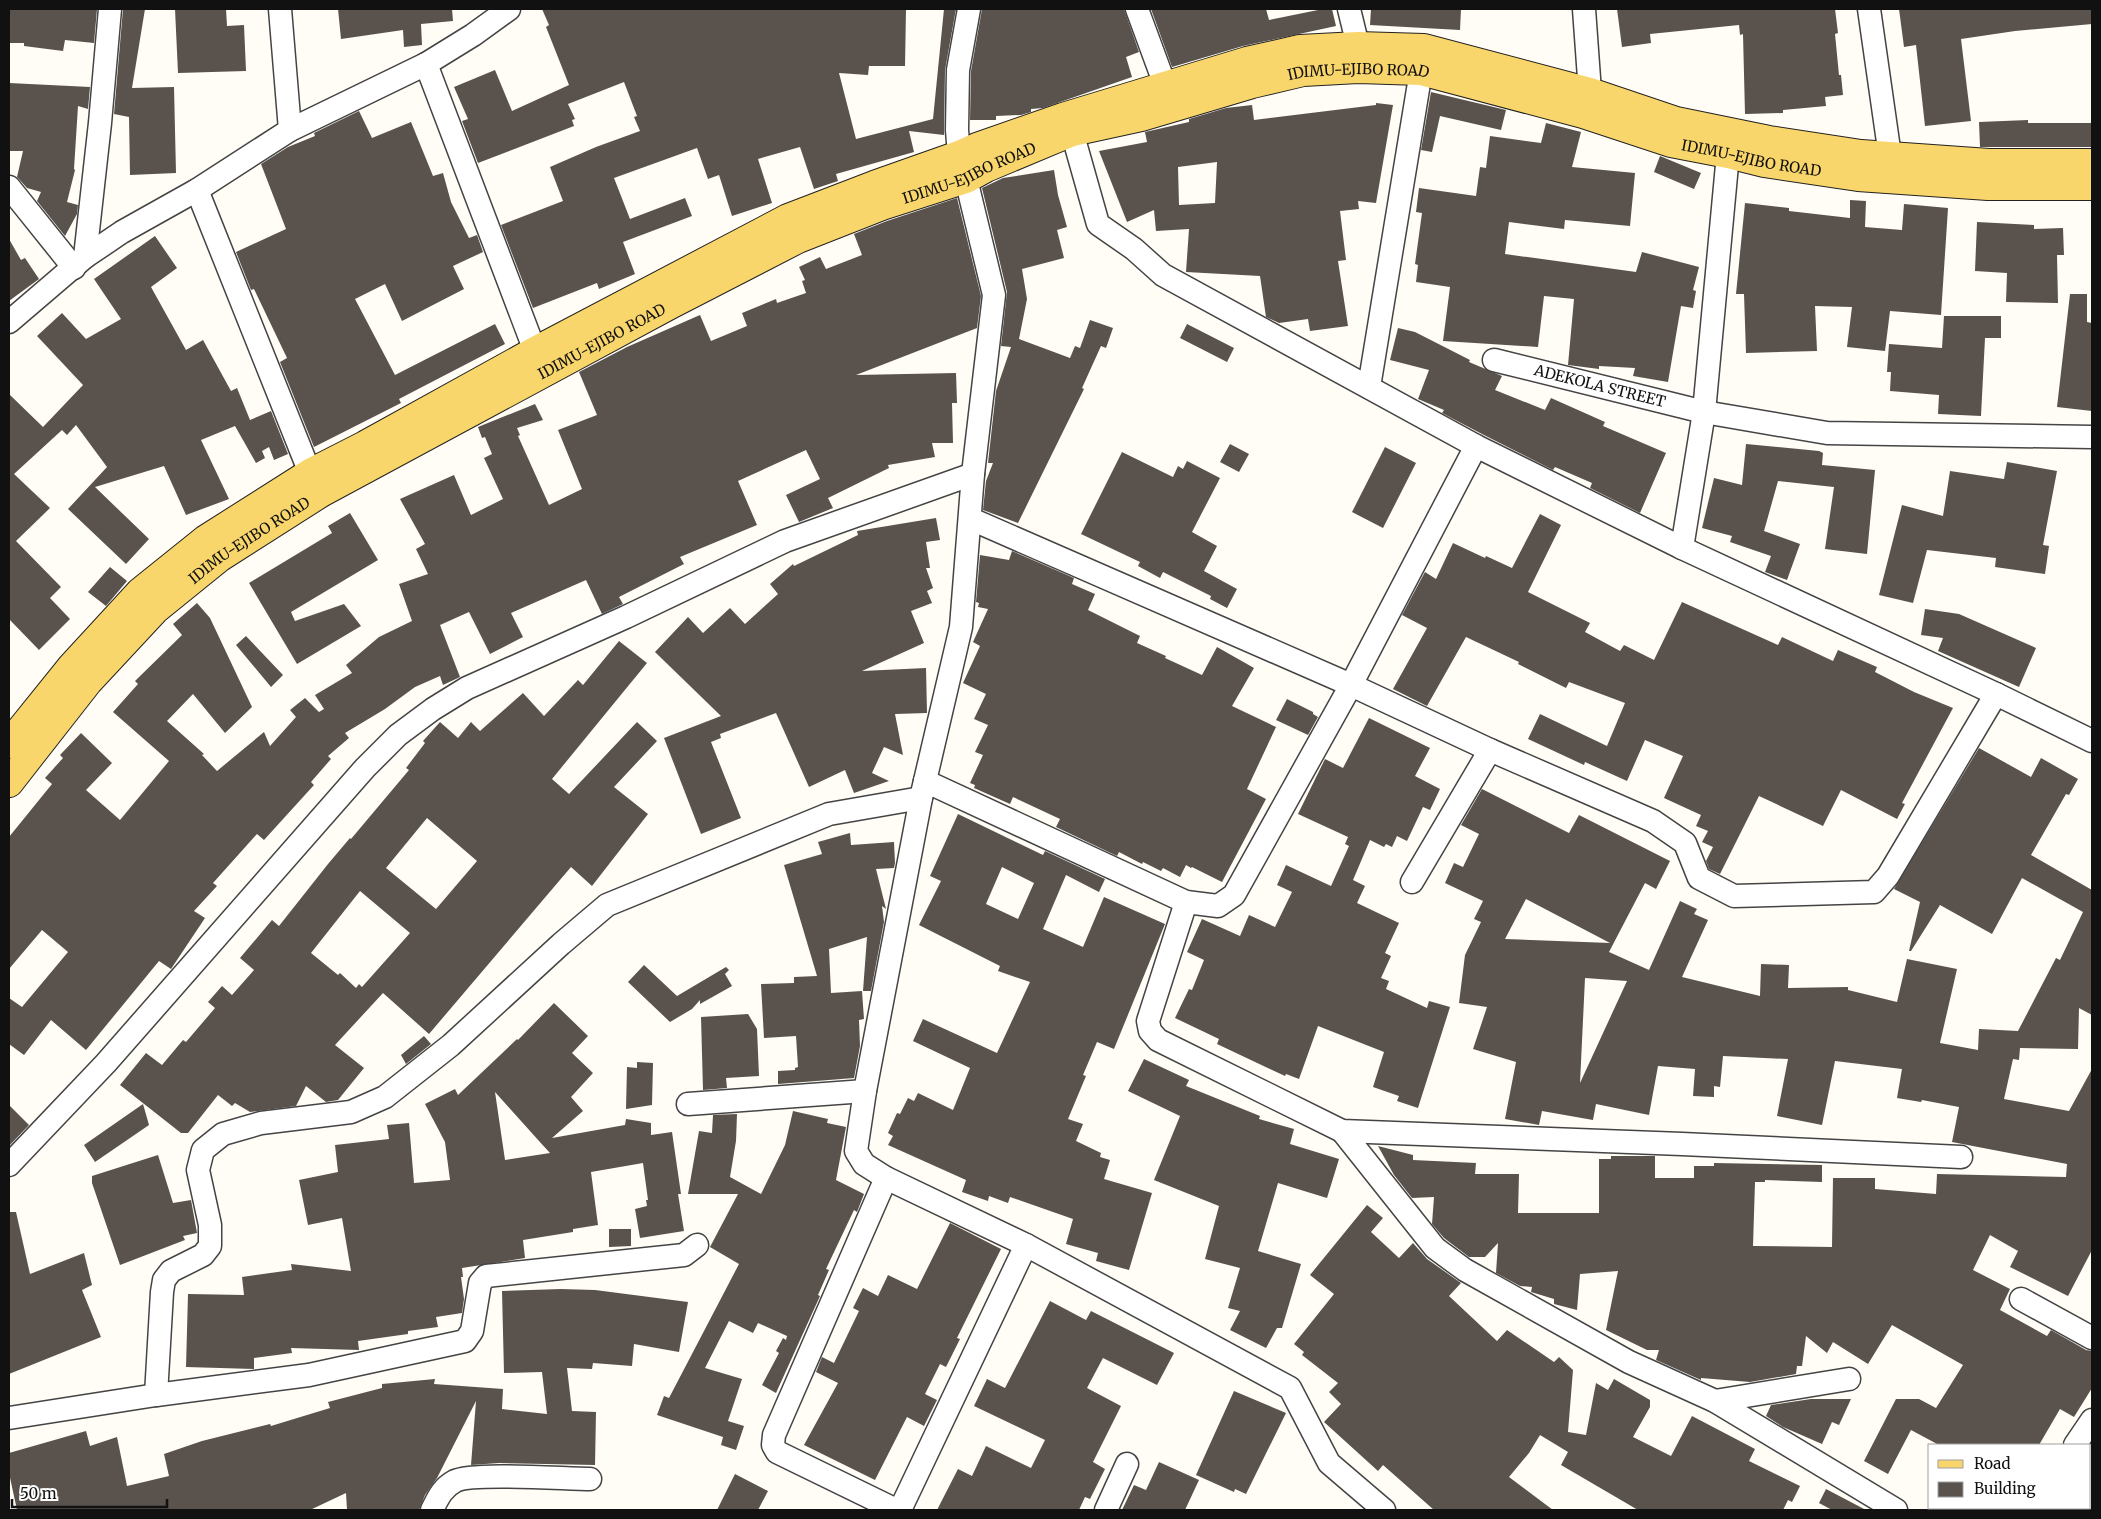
<svg xmlns="http://www.w3.org/2000/svg" width="2101" height="1519" viewBox="0 0 2101 1519" font-family="Merriweather,serif">
  <rect width="100%" height="100%" fill="#fffdf5"/>
  <!-- building -->
  <path fill="#5a524d" fill-rule="evenodd" d="M9,9H97L94,43L65,40L63,51L24,46V43H9Z
    M123,9H145L132,88L174,87L176,173L130,175L129,117L114,114Z
    M175,9H226L227,26L244,25L246,71L178,73Z
    M338,9H452L453,21L421,24L422,45L404,47L403,30L341,39Z
    M542,9H906L905,66H869L868,75L839,73L856,139L933,119L944,9H956L945,70L944,135L909,131L914,152L836,174L838,181L814,189L800,147L758,159L772,203L732,216L719,175L708,179L697,148L614,178L630,219L685,198L692,216L623,242L635,274L599,289L597,283L533,308L501,225L563,201L550,167L596,147L640,131L634,117L637,116L624,82L568,104L575,119L572,120L574,126L478,163L462,121L468,119L454,87L495,70L512,111L569,85L546,27L549,25Z
    M982,9H1124L1139,52L1126,57L1132,77L1043,108L1031,109V112L1021,115L996,116V120H970L971,71Z
    M1151,9H1266L1269,20L1323,9H1332L1336,26L1243,46L1172,67Z
    M1371,9H1461L1460,30L1370,25Z
    M1617,9H1835L1838,33L1835,34L1839,75H1841L1843,95L1825,97L1826,106L1783,110V113L1745,114L1743,34L1740,35L1739,25L1650,34L1651,43L1622,47Z
    M1899,9H2092V24L2015,31L1961,39L1971,121L1925,126L1916,45L1904,47Z
    M9,83L90,87L88,109L78,106L74,169L75,170L67,202L78,205L77,214L65,236L37,201L41,192L27,188L17,177L23,151H9Z
    M1431,92L1506,110L1501,130L1440,116L1432,152L1421,150Z
    M1376,103L1393,105L1376,203L1358,201L1359,209L1340,211L1346,260L1338,261L1348,326L1310,331L1308,319L1279,323L1266,317L1260,276L1186,272L1189,229L1156,231L1154,210L1127,222L1099,151L1147,142L1145,132L1189,122V119L1226,108L1252,105L1254,120L1376,105ZM1217,162L1215,203L1179,205L1178,167Z
    M359,111L372,138L411,122L433,176L443,173L451,202L469,238L477,235L483,252L453,266L464,289L402,321L385,284L355,299L395,375L495,324L505,344L399,399L401,403L314,447L280,362L287,358L254,289L251,290L236,252L286,229L261,164L288,147L315,136L314,133Z
    M2028,120V123H2092V147H1980L1979,122Z
    M1546,123L1581,132L1572,167L1635,173L1630,226L1565,220L1564,229L1509,222L1505,254L1636,272L1642,252L1699,267L1693,290L1696,291L1693,308L1681,306L1668,382L1633,376L1635,368L1599,366V369L1568,365L1574,299L1544,296L1538,347L1443,341L1450,287L1416,282L1418,265L1415,264L1422,213L1416,212L1419,188L1476,196L1480,167L1486,168L1490,136L1541,143Z
    M1660,156L1701,173L1694,189L1654,172Z
    M1054,170L1058,195L1067,227L1057,230L1064,258L1022,269L1027,299L1019,339L1070,358L1075,346L1080,348L1090,320L1113,328L1106,348L1101,346L1082,388L1084,389L1018,523L983,510L986,481L993,463H988L996,391L1011,347L1001,346L1007,292L982,188L1003,178Z
    M957,198L981,296L977,328L856,375L956,373L957,403H952L953,443H932L935,457L888,465L889,468L828,498L833,508L799,522L786,495L820,479L806,450L738,481L757,525L680,557L684,564L619,597L623,604L602,614L586,580L511,613L523,637L490,654L469,612L440,625L460,677L443,685L440,676L415,687L385,709L345,733L349,738L328,756L331,759L311,782L314,785L264,840L257,834L213,883L217,886L194,911L205,918L171,969L159,961L86,1050L51,1020L24,1055L9,1044V998L22,1007L68,952L42,930L9,969V837L52,784L45,778L63,758L60,755L81,733L112,763L86,790L120,820L169,761L113,712L138,684L135,681L182,635L173,624L197,603L210,618L252,707L225,733L193,694L167,721L204,754L202,755L217,771L264,732L270,746L296,717L290,710L305,698L319,712L324,709L315,695L352,673L346,665L379,637L412,621L399,584L428,574L416,549L425,544L400,499L454,475L471,515L503,499L484,458L492,454L485,437L482,438L478,427L535,404L543,420L517,428L520,435L518,436L549,505L582,489L558,430L597,415L579,372L627,347L700,315L711,341L747,326L742,313L776,299L777,303L806,293L802,281L805,280L799,267L820,257L826,269L862,255L854,234L887,221Z
    M1850,200L1866,201L1865,227L1902,230L1904,204L1948,208L1941,315L1890,311L1885,351L1847,347L1852,307L1815,306L1817,351L1746,353L1744,294H1736L1745,203L1789,208V211L1850,218Z
    M1977,222L2034,225V229L2063,228L2064,255H2057L2058,303L2006,302L2007,273L1975,271Z
    M155,236L177,268L151,287L186,350L203,340L231,391L237,388L250,420L271,411L288,454L274,460L269,447L262,451L265,458L256,463L235,426L201,440L229,499L186,515L164,466L95,487L149,539L126,564L68,509L107,467L76,425L67,435L62,430L14,474L50,508L16,541L61,587L50,598L70,619L39,650L9,619V394L43,427L83,385L37,336L62,313L86,339L121,319L94,279Z
    M9,239L21,260L25,258L39,279L9,301Z
    M2070,294H2087V322L2092,323V411L2057,407Z
    M1944,316H2001V338H1985L1981,416L1938,414L1939,395L1890,391L1891,372H1887L1889,344L1942,348Z
    M1187,324L1234,348L1227,362L1180,338Z
    M1398,328L1415,332L1470,360L1469,362L1502,376L1495,390L1545,410L1551,398L1605,422L1603,426L1666,453L1640,513L1590,488L1592,483L1555,467L1553,470L1482,434L1442,413L1444,410L1418,399L1429,370L1390,360Z
    M1230,444L1249,454L1239,472L1220,462Z
    M1746,444L1819,451L1823,453L1822,465L1875,470L1867,554L1825,549L1834,487L1778,481L1764,531L1800,544L1787,580L1765,572L1771,556L1730,542L1732,536L1702,528L1714,478L1742,485Z
    M1385,447L1416,463L1383,528L1352,512Z
    M1122,452L1173,477L1178,466L1183,469L1187,461L1220,478L1192,532L1217,546L1204,571L1237,589L1227,608L1210,599L1211,596L1163,572L1160,578L1138,566L1140,562L1081,534Z
    M2007,462L2057,471L2043,545L2049,546L2045,574L1995,567L1996,558L1927,550L1913,603L1879,595L1902,505L1943,516L1950,471L2004,479Z
    M350,513L378,560L291,612L295,621L344,604L361,626L297,664L249,583L332,533L328,526Z
    M1540,514L1561,525L1528,592L1590,623L1585,632L1620,651L1624,645L1654,660L1682,602L1778,645L1782,637L1833,661L1838,650L1877,667L1875,672L1914,692L1953,708L1902,803L1905,804L1897,819L1841,790L1823,826L1759,796L1720,874L1709,869L1706,861L1713,847L1702,842L1708,831L1696,826L1701,815L1664,798L1683,756L1645,740L1627,781L1585,762L1584,765L1528,739L1540,714L1607,746L1625,703L1569,682L1566,688L1518,664L1519,662L1466,637L1427,706L1393,689L1427,628L1402,615L1425,572L1436,579L1453,543L1485,558L1486,556L1512,568Z
    M936,518L940,540L926,542L930,568H926L933,588L927,591L932,603L911,611L924,643L862,671L926,668L927,713L895,714L903,755L884,747L872,773L889,781L854,793L845,770L809,787L776,713L720,734L721,738L711,742L741,818L701,834L664,738L721,716L655,652L688,617L703,633L730,608L745,624L778,594L770,584L793,564L794,566L858,535L857,531Z
    M1012,551L1074,578L1072,584L1095,594L1088,610L1140,636L1137,643L1166,656L1165,658L1202,675L1217,647L1254,668L1232,706L1276,727L1247,789L1266,799L1222,882L1192,867L1191,868L1186,865L1180,877L1163,868L1161,871L1143,862L1142,864L1119,852L1117,856L1056,827L1060,819L1013,797L1010,804L974,788L975,785L970,783L983,755L975,752L988,725L974,719L986,694L963,683L980,646L973,642L988,609L978,607L979,603L976,602L980,555L1009,560Z
    M110,567L127,581L106,606L88,592Z
    M1925,609L1959,614L2036,648L2019,687L1938,651L1943,638L1921,635Z
    M246,636L283,675L271,687L236,645Z
    M619,641L647,663L552,779L569,794L637,722L657,741L614,787L648,814L592,886L571,867L429,1034L383,993L335,1045L364,1068L338,1100L326,1102L306,1086L296,1106L250,1112L235,1103L232,1106L218,1095L188,1133H181L120,1085L146,1053L162,1065L183,1040L186,1042L215,1008L208,1002L222,986L232,995L254,970L240,958L272,920L279,926L328,864L350,838L351,839L409,770L406,768L425,743L423,741L440,722L458,738L471,722L480,731L523,693L544,716L578,680L583,685ZM427,818L477,861L436,909L386,868ZM360,891L410,933L362,987L359,984L356,988L340,973L338,975L311,953Z
    M1287,699L1313,712V714L1318,717L1308,735L1276,720Z
    M1369,718L1430,748L1415,776L1440,789L1430,810L1423,807L1407,841L1397,836L1392,847L1386,844L1384,847L1370,840L1353,880L1365,886L1357,903L1399,923L1385,953L1391,956L1381,978L1389,981L1386,989L1427,1008L1429,1001L1450,1007L1418,1108L1397,1101L1399,1096L1373,1087L1384,1052L1318,1026L1299,1079L1286,1074L1285,1076L1217,1044L1219,1039L1175,1018L1189,989L1192,990L1204,960L1187,952L1202,919L1240,936L1249,915L1275,927L1292,892L1277,885L1286,865L1331,886L1349,846L1345,844L1348,837L1298,814L1325,759L1343,768Z
    M1979,748L2031,777L2041,758L2078,779L2069,795L2066,794L2031,855L2092,890V1015L2079,1008L2078,1049L2020,1048L2019,1060L2013,1059L2004,1099L2069,1111L2092,1069V1250L2068,1296L2010,1267L2018,1251L1990,1235L1973,1270L2010,1289L2000,1310L2047,1336L2051,1330L2086,1350L2092,1351V1388L2074,1417L2060,1409L2039,1445H1939L1911,1430L1888,1474L1864,1461L1896,1399H1919L1936,1408L1963,1365L1892,1325L1868,1364L1833,1342L1827,1353L1806,1336L1802,1366H1797L1796,1374L1750,1382L1701,1378V1380L1656,1360L1659,1350H1647L1606,1330L1618,1271L1580,1274L1577,1310L1554,1304V1299L1531,1292L1532,1287L1520,1286L1496,1273L1498,1243L1485,1257H1469L1444,1238L1432,1224L1434,1197L1412,1198L1394,1175L1378,1146L1413,1155V1160L1476,1163L1475,1174H1519L1518,1213H1599V1159H1611V1156H1655V1178H1694V1166H1714V1163L1822,1165V1182L1765,1180V1182H1755L1753,1246L1832,1247L1833,1178H1875V1189L1936,1194L1937,1174L2066,1177L2067,1164L1952,1142L1959,1107L1922,1100L1921,1102L1897,1098L1902,1069L1835,1061L1822,1125L1777,1116L1788,1059L1723,1056L1720,1087L1714,1086V1097L1693,1096L1695,1069L1658,1066L1649,1115L1596,1104L1593,1120L1542,1111L1539,1125L1505,1119L1516,1062L1473,1049L1487,1007L1459,1003L1465,955L1481,922L1474,919L1483,901L1445,883L1454,863L1463,867L1479,834L1461,825L1482,789L1569,833L1579,815L1670,861L1656,889L1645,883L1609,952L1649,970L1680,901L1697,909L1694,914L1708,920L1682,977L1760,996L1761,964L1789,965L1788,988L1848,987V990L1897,1002L1907,959L1957,969L1940,1043L1978,1050L1979,1029L2018,1031L2056,958L2060,960L2083,912L2022,878L1992,934L1940,905L1911,951H1909L1920,902L1894,889ZM1526,899L1610,943L1505,939ZM1585,978L1627,981L1580,1083Z
    M958,814L1043,855L1045,851L1105,879L1099,892L1066,875L1043,929L1083,947L1104,897L1165,924L1114,1049L1097,1042L1083,1075L1086,1076L1068,1119L1083,1124L1076,1141L1101,1153L1100,1157L1110,1160L1104,1179L1152,1193L1129,1270L1096,1261L1098,1253L1066,1244L1073,1219L1010,1197L1008,1203L989,1196L988,1201L962,1192L966,1180L888,1145L893,1136L888,1133L897,1113L900,1114L908,1098L914,1101L918,1093L953,1110L970,1068L913,1041L923,1019L997,1053L1030,982L998,971L1000,966L919,925L941,881L930,876ZM1002,867L1034,883L1018,919L986,904Z
    M850,833L851,845L894,842L895,863L894,868L876,869L886,909L882,906L884,922L871,991H863L867,937L829,949L831,993L862,991L864,1019L859,1020L860,1046L854,1078L778,1084V1071L795,1070V1068L798,1067L796,1036L764,1038L761,984L794,983V977L817,976L784,865L822,854L818,842Z
    M644,965L677,996L726,967L729,970L725,974L732,986L700,1004V1000L692,1009L670,1022L628,982Z
    M554,1003L588,1036L572,1053L593,1073L571,1097L583,1111L552,1138L625,1125L626,1119L651,1123V1135L672,1132L681,1194H678L684,1231L640,1238L635,1209L647,1206L646,1200H648L643,1163L591,1172L598,1225L573,1229V1232L523,1240L525,1258L462,1268L463,1277H461L464,1299L462,1313L436,1317L438,1327L408,1331V1334L358,1341L359,1350L291,1348L292,1353L254,1358V1369L186,1367L188,1294L244,1295L242,1277L292,1270L291,1264L351,1271L342,1218L308,1225L299,1180L338,1172L335,1145L389,1139L387,1125L409,1123L414,1183L450,1180L445,1142L425,1104L455,1089L458,1095L517,1039L518,1040ZM495,1092L539,1141L550,1153L505,1160Z
    M748,1014L757,1029L759,1076L726,1078L727,1088L703,1090L701,1017Z
    M424,1036L431,1044L406,1064L401,1055Z
    M1144,1059L1189,1080L1186,1086L1260,1116L1259,1119L1294,1129L1290,1144L1339,1159L1327,1198L1278,1183L1258,1251L1301,1264L1282,1328H1277L1266,1348L1230,1330L1240,1311L1228,1308L1240,1268L1205,1259L1219,1206L1154,1180L1180,1116L1128,1091Z
    M637,1062L653,1063L652,1105L626,1109L627,1067L637,1068Z
    M143,1104L149,1125L95,1162L84,1145Z
    M9,1105L29,1125L9,1146Z
    M793,1111L828,1119L827,1123L846,1127L836,1180L864,1194L857,1212L854,1210L826,1269L829,1270L818,1295L820,1296L776,1393L762,1385L779,1353L776,1351L783,1338L786,1340L787,1336L758,1323L753,1333L729,1321L705,1368L742,1379L728,1421L744,1426L736,1450L721,1445L723,1437L657,1415L664,1396L669,1398L739,1264L710,1247L738,1194H688L699,1131L712,1133L713,1115L737,1114L736,1141L730,1177L761,1194L785,1145Z
    M158,1155L173,1203L191,1200L197,1233L183,1236L185,1240L120,1265L92,1183V1176Z
    M1367,1205L1383,1218L1371,1232L1399,1258L1413,1243L1427,1259L1461,1283L1449,1296L1497,1341L1507,1330L1554,1362L1559,1357L1573,1370L1568,1432L1586,1435L1596,1383L1608,1390L1614,1379L1650,1400V1407L1633,1437L1671,1456L1692,1416L1755,1449L1749,1461L1800,1486L1792,1502L1788,1500L1783,1510H1638L1561,1465L1568,1452L1540,1435L1529,1453L1509,1477L1553,1510H1434L1383,1465L1378,1471L1324,1422L1341,1404L1329,1392L1338,1383L1302,1355L1304,1352L1294,1344L1334,1294L1310,1275Z
    M9,1212H16L30,1274L84,1253L92,1285L82,1290L101,1337L9,1374Z
    M950,1223L1001,1249L957,1338L960,1339L946,1367L940,1364L925,1394L937,1400L924,1426L907,1417L875,1480L804,1445L838,1383L816,1372L822,1357L834,1363L859,1311L853,1308L863,1288L878,1296L888,1275L917,1289Z
    M609,1229H631V1246L609,1247Z
    M561,1289L595,1290L688,1302L679,1352L634,1344L632,1366L593,1363L592,1369L567,1368L572,1411L596,1412L595,1465L499,1463L471,1465L476,1401L437,1478L425,1495L419,1510H347L346,1493L310,1510H17L9,1473V1453L86,1431L90,1446L117,1437L127,1486L169,1476L164,1454L202,1441L270,1424L271,1426L330,1408L328,1402L382,1388V1384L435,1379L434,1384L503,1389L502,1409L547,1414L542,1372L504,1373L502,1291Z
    M1050,1301L1086,1320L1091,1311L1174,1353L1157,1385L1103,1358L1087,1388L1121,1406L1093,1462L1105,1469L1090,1499L1085,1497L1079,1510H937L958,1469L972,1476L986,1446L1031,1468L1045,1440L974,1406L987,1379L1005,1388Z
    M1234,1391L1286,1413L1246,1494L1235,1489L1234,1492L1196,1475Z
    M1811,1399H1851L1839,1425L1832,1422L1822,1444L1783,1427L1766,1416L1771,1405Z
    M1159,1462L1199,1480L1185,1510H1122L1134,1485L1146,1490Z
    M735,1474L768,1491L758,1510H717Z
    M1826,1489L1866,1510H1832L1819,1503Z"/>
  <g fill="none" stroke-linecap="round" stroke-linejoin="round">
    <defs>
      <g id="minor">
        <path d="M280,9L290,130"/>
        <path d="M1137,9L1165,85"/>
        <path d="M1349,9L1358,46"/>
        <path d="M1584,9L1590,92"/>
        <path d="M1869,9L1890,156"/>
        <path d="M426,64L535,351"/>
        <path d="M1072,132L1098,224L1134,249L1163,275L1476,446L1682,548L1996,694L2092,741"/>
        <path d="M959,155L957,130L958,70L969,9"/>
        <path d="M966,179L994,295L973,474L961,627L921,798L865,1091L856,1151L864,1164L886,1178L1026,1245L1290,1388L1329,1463L1384,1510"/>
        <path d="M9,187L74,268"/>
        <path d="M197,190L310,473"/>
        <path d="M85,257L100,123L110,9"/>
        <path d="M9,322L85,257L122,232L197,190L290,130L426,64L473,35L509,9"/>
        <path id="s1" d="M1494,360L1704,412L1827,433L2092,437"/>
        <path d="M1369,387L1421,71"/>
        <path d="M971,519L1351,685L1490,750L1653,821L1685,843L1699,878L1734,896L1874,892L1888,876L1996,694"/>
        <path d="M1682,548L1704,412L1728,154"/>
        <path d="M925,781L1186,902L1218,906L1234,895L1351,685L1476,446"/>
        <path d="M1412,882L1490,750"/>
        <path d="M1186,902L1148,1021L1150,1031L1158,1040L1342,1131L1682,1144L1961,1157"/>
        <path d="M688,1104L865,1091"/>
        <path d="M1342,1131L1435,1248L1465,1270L1629,1362L1715,1401L1896,1510"/>
        <path d="M9,1165L106,1063L365,768L398,735L433,709L467,688L626,617L785,541L973,474"/>
        <path d="M886,1178L774,1435L773,1445L777,1452L896,1510"/>
        <path d="M2021,1299L2092,1338"/>
        <path d="M156,1395L162,1292L164,1280L171,1271L203,1255L210,1246V1225L198,1170L203,1150L223,1134L261,1123L351,1112L385,1097L451,1045L561,944L607,905L829,814L921,798"/>
        <path d="M1715,1401L1849,1379"/>
        <path d="M9,1418L156,1395L309,1375L465,1341L472,1331L480,1283L486,1276L684,1255L697,1245"/>
        <path d="M2075,1445L2092,1420"/>
        <path d="M432,1510C438,1498 442,1488 455,1481C473,1472 565,1479 590,1479"/>
        <path d="M900,1510L1026,1245"/>
        <path d="M1106,1510L1127,1464"/>
        <path d="M2030,1510L2032,1508"/>
      </g>
      <g id="major">
        <path d="M9,744L71,667L140,592L206,539L310,473L365,445L535,351L788,218L874,185L959,155L977,147L1063,117L1247,61L1300,49L1358,46L1424,48L1590,92L1676,121L1769,140L1861,154L1989,163H2092"/>
        <path id="s2" d="M9,783L88,682L156,609L219,558L321,493L670,305L798,239L882,206L966,179L986,168L1072,132L1141,117L1252,84L1303,72L1358,69L1421,71L1583,114L1671,143L1728,154L1764,163L1858,177L1988,186H2092"/>
      </g>
    </defs>
    <!-- minor casing -->
    <use href="#minor" stroke="#444" stroke-width="25"/>
    <!-- major casing -->
    <use href="#major" stroke="#222" stroke-width="30"/>
    <!-- minor -->
    <use href="#minor" stroke="#fff" stroke-width="22"/>
    <!-- major -->
    <use href="#major" stroke="#f9d66b" stroke-width="28"/>
  </g>
  <g text-anchor="middle" stroke-width="5" stroke-linejoin="round" paint-order="stroke">
    <!-- street labels -->
    <g font-size="15" fill="#111" stroke="#fff">
      <text dy="5" stroke="none"><textPath href="#s2" startOffset="1559">IDIMU-EJIBO ROAD</textPath></text>
      <text dy="5" stroke="none"><textPath href="#s2" startOffset="1964">IDIMU-EJIBO ROAD</textPath></text>
      <text dy="5" stroke="none"><textPath href="#s2" startOffset="1154">IDIMU-EJIBO ROAD</textPath></text>
      <text dy="5" stroke="none"><textPath href="#s2" startOffset="749">IDIMU-EJIBO ROAD</textPath></text>
      <text dy="5" stroke="none"><textPath href="#s1" startOffset="109">ADEKOLA STREET</textPath></text>
      <text dy="5" stroke="none"><textPath href="#s2" startOffset="344">IDIMU-EJIBO ROAD</textPath></text>
    </g>
  </g>
  <!-- border -->
  <rect width="2101" height="1519" fill="none" stroke="#111111" stroke-width="20"/>
  <!-- legend -->
  <rect x="1928" y="1444" width="162" height="65" fill="#ffffff" stroke="#a0a0a0"/>
  <rect x="1938" y="1460" width="25" height="8" fill="#f9d66b" stroke="#a0a0a0"/>
  <text x="1974" y="1469" font-size="15" fill="#111111">Road</text>
  <rect x="1938" y="1482" width="25" height="15" fill="#5a524d" stroke="#a0a0a0"/>
  <text x="1974" y="1494" font-size="15" fill="#111111">Building</text>
  <!-- scale -->
  <path d="M12 1499v8h155v-8" fill="none" stroke="#111111" stroke-width="2.5"/>
  <text x="20" y="1499" font-size="15" fill="#111111" stroke="#ffffff" stroke-width="4" paint-order="stroke">50 m</text>
</svg>
